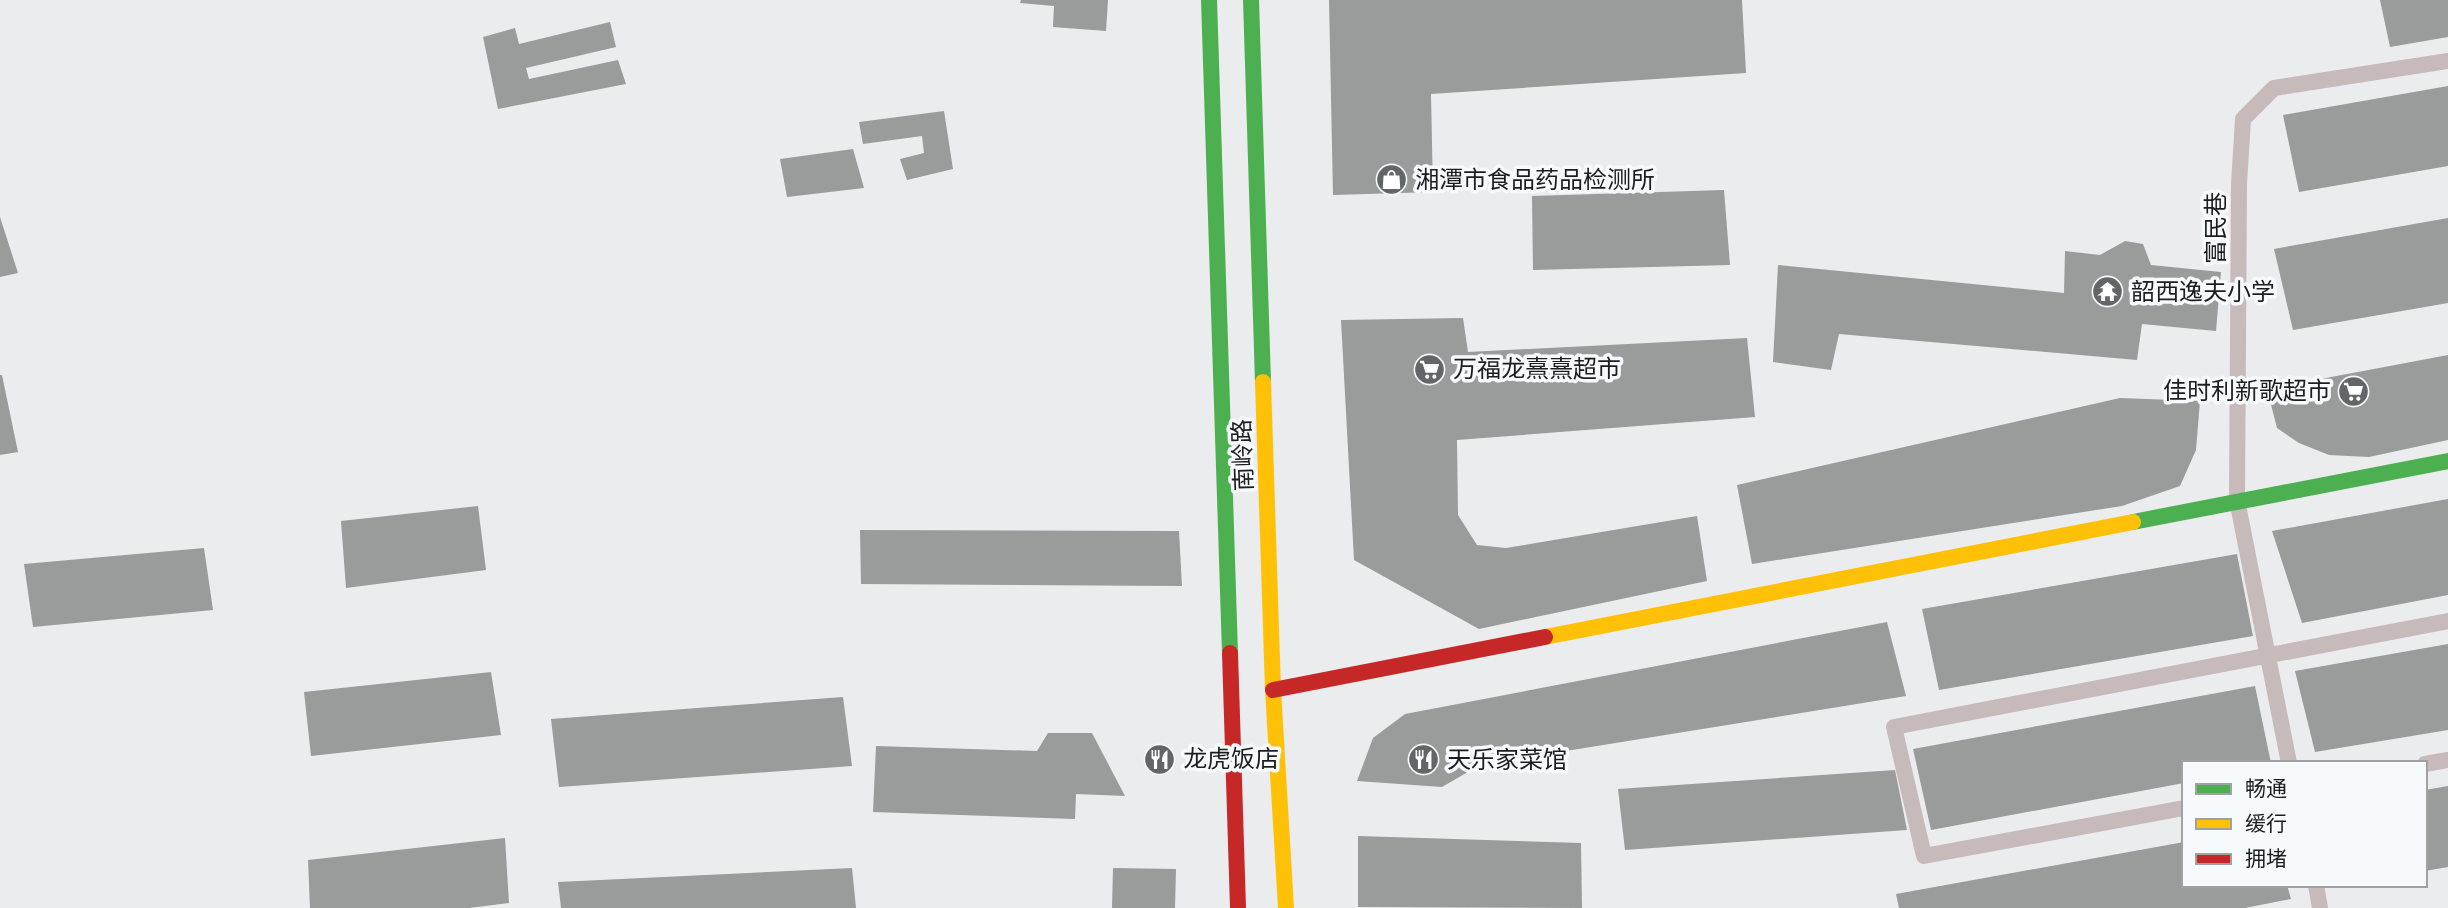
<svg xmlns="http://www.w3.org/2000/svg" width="2448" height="908" viewBox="0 0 2448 908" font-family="'Work Sans','Noto Sans SC',sans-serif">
  <rect width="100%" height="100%" fill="#eaecee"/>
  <!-- building -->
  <path fill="#9a9b9b" d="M1021,0H1108L1106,31L1053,27L1054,6L1020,3Z
    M1329,0H1742L1746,73L1431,94L1433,192L1333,195Z
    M2380,0H2448V37L2390,47Z
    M610,22L616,47L526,68L529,79L618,60L626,84L498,109L483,37L515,28L519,44Z
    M2448,86V166L2299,192L2283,115Z
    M944,111L953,169L907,180L900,159L924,153L922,136L863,144L859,122Z
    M853,149L864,188L787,197L780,159Z
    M1724,190L1730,265L1533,270L1532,196Z
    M0,217L18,273L0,277Z
    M2448,218V303L2293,330L2274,249Z
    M2125,241L2143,244L2151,265L2221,272L2216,331L2142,324L2137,360L1839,334L1831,370L1773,362L1778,265L2064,293L2065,251L2100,255Z
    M1463,318L1468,352L1747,338L1755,417L1457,440L1458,515L1477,545L1506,548L1697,516L1707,581L1479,629L1354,560L1341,320Z
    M2448,355V440L2369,457L2329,455L2299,443L2277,428L2267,389Z
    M0,375H2L18,452L0,455Z
    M2120,398L2200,401L2196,450L2180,486L2122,506L1752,564L1737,485Z
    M2448,499V595L2302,623L2272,531Z
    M478,506L486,570L346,588L341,521Z
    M860,530L1179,531L1182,586L861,584Z
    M204,548L213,610L33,627L24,564Z
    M2237,554L2253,636L1939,690L1922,609Z
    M1887,622L1906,696L1480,765L1442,787L1357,781L1373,738L1405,714Z
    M2448,644V730L2315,752L2295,671Z
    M491,672L501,735L311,756L304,692Z
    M2255,686L2271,763H2184V783L1931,830L1913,749Z
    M843,697L852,766L559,787L551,719Z
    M1048,733H1092L1125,796L1076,794L1075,819L873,812L876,746L1037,751Z
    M1895,770L1907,830L1625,850L1618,789Z
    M2448,786V867L2425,871V790Z
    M1358,836L1581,843L1582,908L1358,907Z
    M505,838L509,903L469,908H310L308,860Z
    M2184,842V885H2287L2291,899L2245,908H1899L1896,894Z
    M852,868L856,908H561L558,882Z
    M1113,868L1176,869L1175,908H1112Z"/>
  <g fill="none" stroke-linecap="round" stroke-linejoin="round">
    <!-- lane -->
    <path stroke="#c6babb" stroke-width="16" d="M2289,763L2237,500L2239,184L2243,119L2274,88L2448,61
      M2425,764L2448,760
      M2184,808L1924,856L1894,727L2448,621
      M2316,885L2320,908"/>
    <!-- fast -->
    <path stroke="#4caf50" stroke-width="16" d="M1209,0L1230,653
      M1251,0L1263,382
      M2133,522L2448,461"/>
    <!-- slow -->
    <path stroke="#ffc107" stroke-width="16" d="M1263,382L1273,690L1286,908
      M1545,637L2133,522"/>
    <!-- jam -->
    <path stroke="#c62828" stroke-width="16" d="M1230,653L1238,908
      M1273,690L1545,637"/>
  </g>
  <!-- icons -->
  <defs>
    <symbol id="shop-disc" viewBox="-11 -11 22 22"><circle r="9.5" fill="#636567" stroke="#f6fafd"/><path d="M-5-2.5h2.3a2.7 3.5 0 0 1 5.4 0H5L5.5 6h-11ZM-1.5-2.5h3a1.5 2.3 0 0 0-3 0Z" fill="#fff"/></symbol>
    <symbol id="temple-disc" viewBox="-11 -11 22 22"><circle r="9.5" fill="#636567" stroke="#f6fafd"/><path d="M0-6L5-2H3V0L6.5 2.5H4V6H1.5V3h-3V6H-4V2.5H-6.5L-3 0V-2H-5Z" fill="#fff"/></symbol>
    <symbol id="supermarket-disc" viewBox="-11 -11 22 22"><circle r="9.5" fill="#636567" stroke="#f6fafd"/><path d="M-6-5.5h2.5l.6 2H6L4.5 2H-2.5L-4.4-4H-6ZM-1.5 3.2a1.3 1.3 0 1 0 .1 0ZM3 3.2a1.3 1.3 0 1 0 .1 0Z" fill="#fff"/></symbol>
    <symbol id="restaurant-disc" viewBox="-11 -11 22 22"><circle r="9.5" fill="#636567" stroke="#f6fafd"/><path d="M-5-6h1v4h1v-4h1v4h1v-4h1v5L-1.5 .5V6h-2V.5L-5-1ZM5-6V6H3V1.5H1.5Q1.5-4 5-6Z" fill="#fff"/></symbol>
  </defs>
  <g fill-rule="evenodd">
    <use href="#shop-disc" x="1374" y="162" width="35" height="35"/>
    <use href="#temple-disc" x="2090" y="274" width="35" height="35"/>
    <use href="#supermarket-disc" x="1412" y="352" width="35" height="35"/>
    <use href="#supermarket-disc" x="2336" y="374" width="35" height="35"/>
    <use href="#restaurant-disc" x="1142" y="742" width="35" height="35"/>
    <use href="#restaurant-disc" x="1406" y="742" width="35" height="35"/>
  </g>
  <g text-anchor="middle" stroke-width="7" stroke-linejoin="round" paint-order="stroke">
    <!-- poi labels -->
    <g font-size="24" fill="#1b1d1e" stroke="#f6fafd" text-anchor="start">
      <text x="1415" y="188">湘潭市食品药品检测所</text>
      <text x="2131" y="300">韶西逸夫小学</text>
      <text x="1453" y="377">万福龙熹熹超市</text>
      <text x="2331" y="399" text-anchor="end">佳时利新歌超市</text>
      <text x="1183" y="767">龙虎饭店</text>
      <text x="1447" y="768">天乐家菜馆</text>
    </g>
    <!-- street labels -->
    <g font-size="24" fill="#1b1d1e" stroke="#f6fafd">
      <text transform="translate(2216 228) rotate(-90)" y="8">富民巷</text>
      <text transform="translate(1243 455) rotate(-92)" y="8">南岭路</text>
    </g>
  </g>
  <!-- legend -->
  <rect x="2182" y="761" width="245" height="126" fill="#f6fafd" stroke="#9ea2a4" stroke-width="2"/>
  <rect x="2196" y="784" width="35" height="10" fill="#4caf50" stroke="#9ea2a4" stroke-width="2"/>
  <text x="2245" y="796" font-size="21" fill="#1b1d1e">畅通</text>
  <rect x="2196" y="819" width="35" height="10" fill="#ffc107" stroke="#9ea2a4" stroke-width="2"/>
  <text x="2245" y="831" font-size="21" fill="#1b1d1e">缓行</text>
  <rect x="2196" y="854" width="35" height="10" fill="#c62828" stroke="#9ea2a4" stroke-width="2"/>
  <text x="2245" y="866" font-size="21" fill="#1b1d1e">拥堵</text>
</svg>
